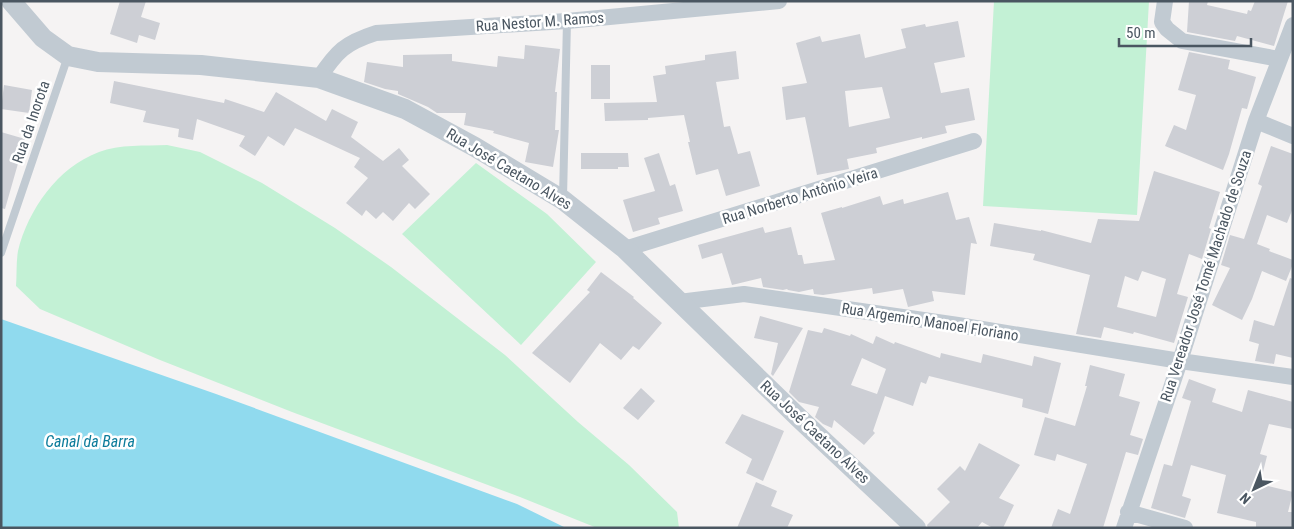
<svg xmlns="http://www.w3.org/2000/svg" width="1294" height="529" viewBox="0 0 1294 529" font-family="'Roboto Condensed',sans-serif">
  <rect width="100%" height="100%" fill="#f5f3f3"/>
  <!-- green -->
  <path fill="#c3f1d5" d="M994,1H1149L1137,215L983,206Z
    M167,145L200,152L262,183L335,228L391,267L505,355L578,422L629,465L677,512L679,528H597L520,497L292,412L160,360L40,309L16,286C17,275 16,262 18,251C28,210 58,167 99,152C119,144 146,146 167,145Z
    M476,163L547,214L596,262L521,345L402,234Z"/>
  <!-- water -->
  <path fill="#90daee" d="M1,319L216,394L517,504L566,528H1Z"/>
  <!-- building -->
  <path fill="#cdcfd5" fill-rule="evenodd" d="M120,1H146L141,17L160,23L155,40L139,35L137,43L110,34Z
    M1189,1H1208L1207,5L1247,14L1248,10L1251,11L1255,1H1288L1274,46L1237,36L1235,41L1187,32Z
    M958,21L965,57L934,63L941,93L969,88L975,120L945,126L947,133L922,139V137L876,148L877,153L847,159L849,169L817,175L805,117L786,120L782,87L807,83L796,43L820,36L822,42L860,34L865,58L906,48L901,29L925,24L926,27ZM882,87L890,118L849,127L845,91Z
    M525,45L560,49L555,92H557L555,130H559L553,167L525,162L529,143L493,133L494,131L464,125L466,113H437L428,107L398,94V91L385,89L364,82L367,62L403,67V55L452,54V61L497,67L498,56L524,59Z
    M736,51L739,79L716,82L724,127L730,126L738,154L750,151L760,186L726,196L718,169L696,175L688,142H690L684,115L648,118V120L605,121L604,103L657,102L653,76L666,74L665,66L705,60V55Z
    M1189,52L1230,60L1228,69L1256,77L1247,109L1242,108L1229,154L1223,170L1165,146L1174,125L1186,130L1196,95L1178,90Z
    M591,65H610V99H591Z
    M114,81L224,103L225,99L264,112L276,92L326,121L332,109L358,122L351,137L383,161L399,148L409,160L402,166L430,194L415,209L409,203L393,221L383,212L376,219L366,210L362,216L346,203L368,178L354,167L360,158L295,128L284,146L268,136L255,156L239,146L245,136L197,119L193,140L178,137L179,129L143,122L146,111L110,103Z
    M4,85L32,90L29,113L1,109Z
    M1,132L25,139L5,209L1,208Z
    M1271,146L1293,154V208L1287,223L1267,215L1257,244L1270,249L1269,251L1293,260V264L1286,281L1262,271L1252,299L1242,320L1212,305L1230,268L1221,265L1230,235L1244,239L1262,186L1258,184Z
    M581,153H628L629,167H618V169H581Z
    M659,153L670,186L675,184L683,211L658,218L660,224L633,232L623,200L655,191L644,158Z
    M1154,171L1220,192L1209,228L1211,229L1202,259L1189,254L1177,294L1188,297L1174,343L1134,332L1133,334L1104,327L1101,338L1076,334L1090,275L1033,260L1035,254L990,246L994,223L1041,231V230L1091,243L1098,219L1139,221ZM1142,271L1166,279L1156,317L1117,307L1125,276L1138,281Z
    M948,192L956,220L969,217L977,244L971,243L965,295L932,291L934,301L908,307L903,289L873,294L872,288L823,295L814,294L813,289L799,292L788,290L787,289L783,290L763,287L761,278L732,285L722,253L702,259L698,245L763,227L765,233L791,227L798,255H802L804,264L835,260L821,213L842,207V208L880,196L883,205L903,199L904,204Z
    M601,272L634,297L633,298L662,323L639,350L633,346L621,360L600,343L570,383L532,353L590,292L587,290Z
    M1290,278L1293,279V358L1276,354L1274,364L1255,361L1259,344L1249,341L1254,320L1274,326Z
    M760,316L803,328L773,376L771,374L778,343L754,338Z
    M824,328L850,336L851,334L873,344L876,336L894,344L895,342L940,358L941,353L981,363L983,354L1032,366L1034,356L1061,363L1048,414L1022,407L1023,399L929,376L926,384L921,382L913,406L885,396L873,431L875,433L864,445L834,420L832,428L823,424L815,417L819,407L799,402L789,392L808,330L822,333ZM862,358L886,369L877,394L851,385Z
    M1090,365L1125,374L1119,396L1140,402L1130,435L1143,439L1138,455L1126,452L1103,528H1051L1058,509L1070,514L1087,464L1057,454L1055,461L1034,455L1045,417L1075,426L1087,386H1085Z
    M1189,379L1216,389L1212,402L1242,412L1248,390L1293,402V429L1269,424L1260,454L1267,456L1260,484L1293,492L1288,512H1293V528H1256V522L1217,513L1226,475L1191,465L1182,496L1191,499L1185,518L1151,508L1164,464L1172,466L1191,401L1182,398Z
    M641,388L655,401L638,420L623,408Z
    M742,414L784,431L763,481L746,473L752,459L725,443Z
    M979,443L1020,465L999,498L1014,505L1003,528H993L982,522L977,528H928L927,525L950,502L937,489L960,466L965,471Z
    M756,482L777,491L771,506L793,515L787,528H737Z"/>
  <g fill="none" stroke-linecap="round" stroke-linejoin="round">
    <!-- service -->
    <path stroke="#c1cad2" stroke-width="8" d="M563,198L567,21
      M1,253L68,56"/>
    <!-- minor -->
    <path stroke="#c1cad2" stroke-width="16" d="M1165,1L1162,22L1167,29L1182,41L1279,59
      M319,78C337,51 345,43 376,33L567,21L779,1
      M1256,121L1293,136
      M625,249L974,141
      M679,302L744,294L958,325L1180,361L1293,377
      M1128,512L1185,528
      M1124,528L1180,361L1256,121L1293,25"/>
    <!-- tertiary -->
    <path stroke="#c1cad2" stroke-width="20" d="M11,1L43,38L68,56L98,62L201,65L319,78L405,109L475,147L563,200L625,249L800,419L916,528"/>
  </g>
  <g text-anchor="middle" stroke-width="5" stroke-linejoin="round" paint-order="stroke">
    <!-- street labels -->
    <g font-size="15" fill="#4a5661" stroke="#fff">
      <text transform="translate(540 22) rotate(-4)" y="5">Rua Nestor M. Ramos</text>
      <text transform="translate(31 122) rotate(-71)" y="5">Rua da Inorota</text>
      <text transform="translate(509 169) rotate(31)" y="5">Rua José Caetano Alves</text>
      <text transform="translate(800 196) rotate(-17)" y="5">Rua Norberto Antônio Veira</text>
      <text transform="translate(1206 276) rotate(-72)" y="5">Rua Vereador José Tomé Machado de Souza</text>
      <text transform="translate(930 322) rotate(9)" y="5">Rua Argemiro Manoel Floriano</text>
      <text transform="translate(815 432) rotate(43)" y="5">Rua José Caetano Alves</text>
    </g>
    <!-- water labels -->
    <g font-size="16" font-style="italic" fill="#0c7c9b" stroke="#fff">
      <text x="90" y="447">Canal da Barra</text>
    </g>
  </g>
  <!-- border -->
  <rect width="1294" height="529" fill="none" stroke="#4a5661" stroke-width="5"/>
  <!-- north arrow -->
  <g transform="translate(1254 489) rotate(223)" stroke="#ffffff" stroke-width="4" paint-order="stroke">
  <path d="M0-4L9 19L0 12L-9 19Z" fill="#4a5661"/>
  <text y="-8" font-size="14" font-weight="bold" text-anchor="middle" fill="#4a5661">N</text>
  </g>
  <!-- scale -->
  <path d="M1119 38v8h132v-8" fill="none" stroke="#4a5661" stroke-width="2.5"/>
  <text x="1126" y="38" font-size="15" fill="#4a5661" stroke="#ffffff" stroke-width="4" paint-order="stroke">50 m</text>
</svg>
